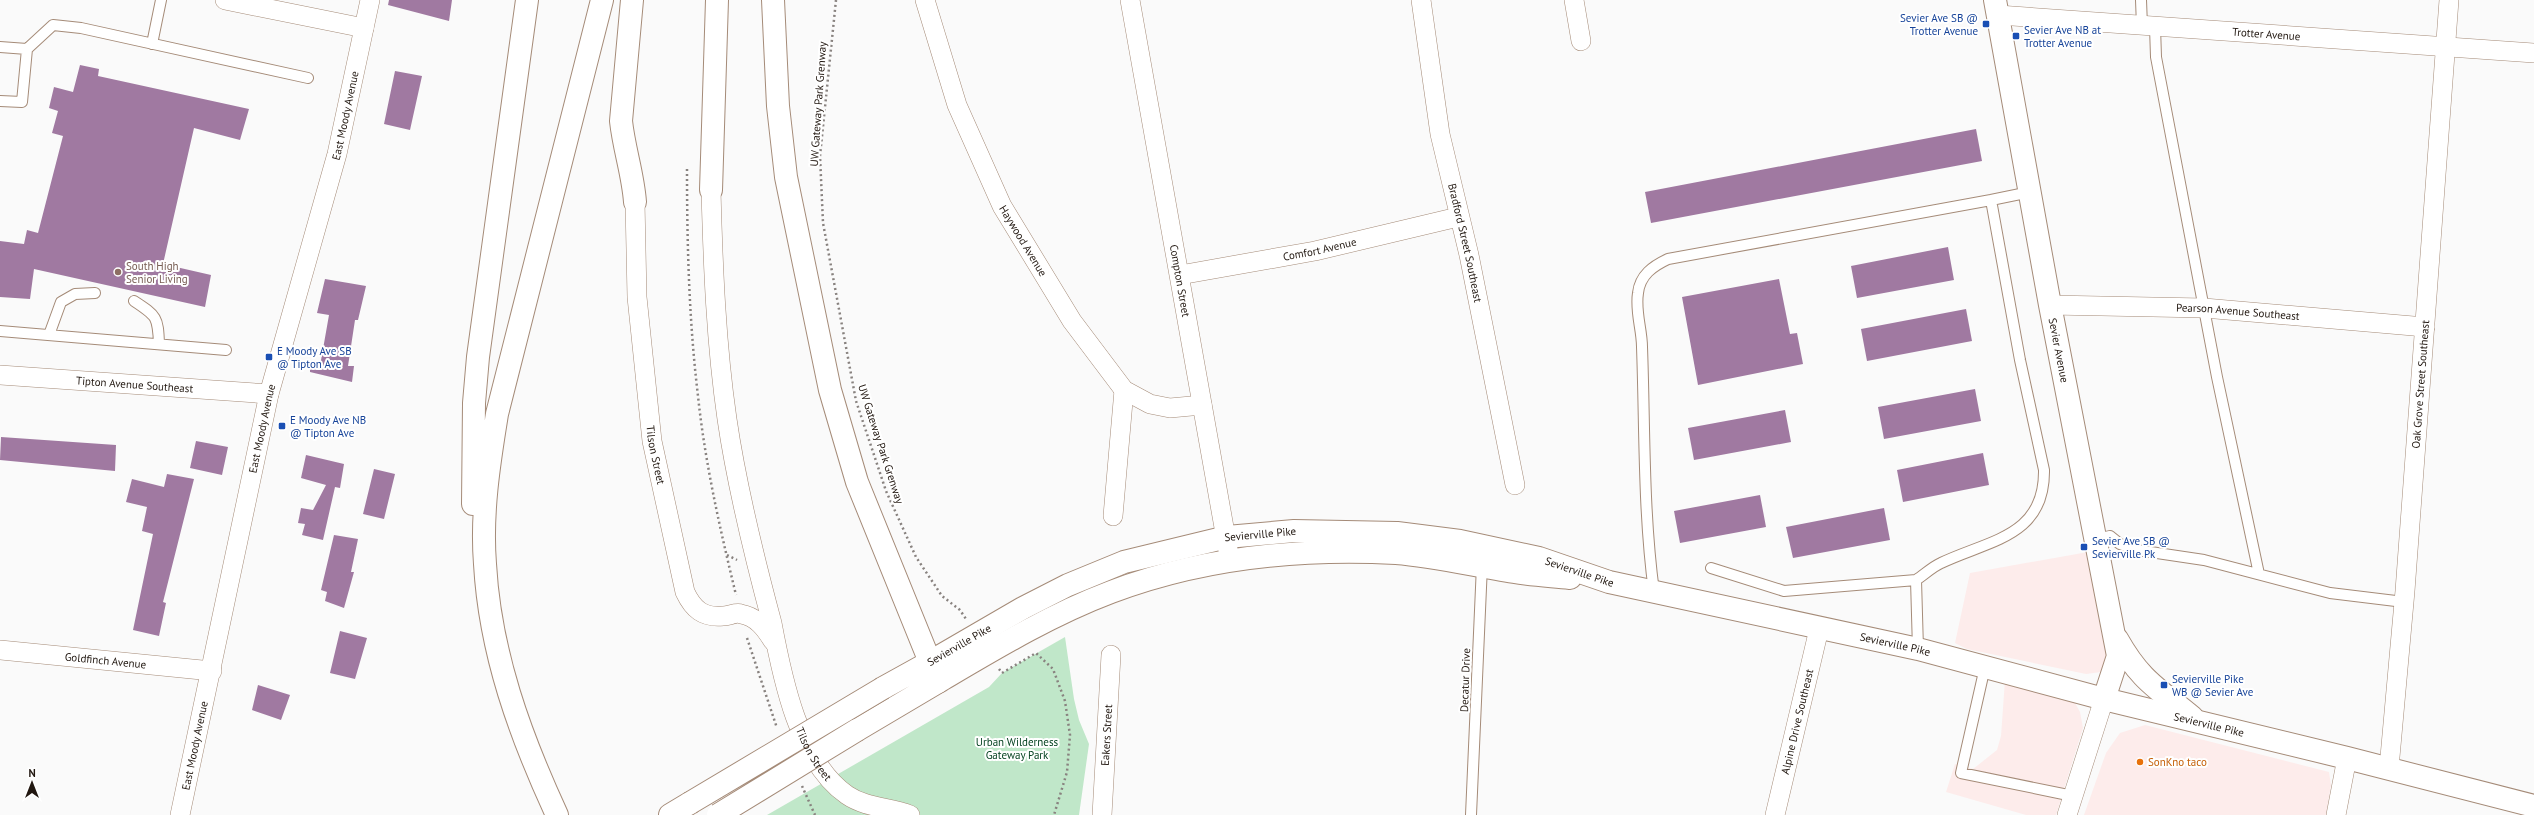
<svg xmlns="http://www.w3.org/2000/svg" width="2534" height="815" viewBox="0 0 2534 815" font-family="'PT Sans',sans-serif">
  <rect width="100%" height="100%" fill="#fafafa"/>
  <!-- commercial -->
  <path fill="#fdeceb" d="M2088,552L2109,663L2101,672L2086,674L1967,649L1955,643L1970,573Z
    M2005,680L2074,701L2080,712L2083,728L2056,815H2026L1946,792L1955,764L1973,769L1997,750L2001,736Z
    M2145,725L2329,772L2331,785L2326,815H2084L2106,753L2120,733Z"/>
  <!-- green -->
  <path fill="#c0e7c9" d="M1065,637L1074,699L1079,720L1089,744L1079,815H767L989,687L1002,673Z"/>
  <!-- building -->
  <path fill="#a079a1" d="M389,0H452L449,21L388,5Z
    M80,65L99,69L98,76L249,109L240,140L194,128L163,264L211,275L205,307L34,269L30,299L0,297V241L24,244L27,230L38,233L63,136L52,133L58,111L49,108L54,87L73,92Z
    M395,71L422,76L410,130L384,124Z
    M1976,129L1982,161L1651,223L1645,192Z
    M1948,247L1954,280L1857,298L1851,266Z
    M325,279L366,286L358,320H355L348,366H354L352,382L310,372V366H320L329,315L317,313Z
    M1779,279L1790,334L1797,333L1803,364L1698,385L1682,297Z
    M1966,309L1972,341L1867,361L1861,329Z
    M1975,389L1981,421L1884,439L1878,407Z
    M1785,410L1791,442L1694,460L1688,428Z
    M1,437L116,445L115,471L0,460Z
    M196,441L228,447L222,475L190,468Z
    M1983,453L1989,485L1903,502L1897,470Z
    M306,455L344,464L340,488L335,487L323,540L302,535L305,524L298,523L301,508L313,510L326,485L301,478Z
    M374,469L395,474L384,519L363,514Z
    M167,474L194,479L163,602L166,603L159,636L133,630L153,534L142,531L147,507L126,502L132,479L164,487Z
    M1760,495L1766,527L1680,543L1674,511Z
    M1884,508L1890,540L1793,558L1786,527Z
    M334,535L358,539L351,572H354L344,608L325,601L327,592L321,590Z
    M340,631L367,638L355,679L330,673Z
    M258,685L290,695L281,720L252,710Z"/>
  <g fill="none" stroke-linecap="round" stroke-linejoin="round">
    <defs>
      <path id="service" d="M2141,0L2142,26
        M2155,27L2156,57L2217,377L2259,574
        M152,44L161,0
        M0,47L27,49
        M0,101L22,102L27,49L53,25L81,28L308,78
        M1991,200L2030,192
        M134,301C157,316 158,317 159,344
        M0,331L226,350
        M49,335L61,302L75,294L95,293
        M2096,539L2110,536L2120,544L2137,550L2204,560L2330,593L2404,602
        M1711,568L1784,591L1916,580
        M1654,592C1643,510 1645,429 1642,347C1642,329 1635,312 1638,293C1640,275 1653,266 1668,259L1991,200L2020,360L2044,470C2045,537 1989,540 1941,563C1932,567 1924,575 1916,580L1918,649
        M1985,667L1961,773L2073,796
        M1471,815L1482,565"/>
      <g id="minor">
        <path d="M225,0L364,28"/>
        <path id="s1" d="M925,0L957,105L1002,206L1072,321L1124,390L1150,404L1170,408L1202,405"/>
        <path id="s2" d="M1130,0L1230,561"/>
        <path id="s3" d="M1421,0L1440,134L1469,255L1515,485"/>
        <path d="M1574,0L1581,41"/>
        <path id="s4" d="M1998,15L2534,53"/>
        <path id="s5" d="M711,190C713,266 716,343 727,419C737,488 754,556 772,623C782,677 799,762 847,795C866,808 889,807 910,815"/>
        <path id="s6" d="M635,202L637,297L652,441L685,592C693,609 703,618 723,616C729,616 736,612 741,614C757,617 765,628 773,641"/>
        <path id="s7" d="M1180,275L1315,251L1458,217"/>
        <path id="s8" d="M2050,305L2204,308L2425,327"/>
        <path id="s9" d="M0,375L269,394"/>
        <path d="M1113,516L1124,390"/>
        <path id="s10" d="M0,650L212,671"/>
        <path id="s11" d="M2389,768L2405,591L2449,0"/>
        <path id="s12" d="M180,815L269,394L337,154L370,0"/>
        <path id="s13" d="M1102,815L1111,655"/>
        <path id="s14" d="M1775,815L1819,629"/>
        <path d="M2067,815L2104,699"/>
        <path d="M2336,815L2347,758"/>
      </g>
      <g id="tertiary">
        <path id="s15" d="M1995,0L2050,305L2118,656L2104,699"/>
        <path d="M2117,639C2140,680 2157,688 2192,717"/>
        <path id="s16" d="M930,662L1023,608L1068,585L1124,562L1227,537L1294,531L1397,533L1460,541L1539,558L1609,582L1918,649L2104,699L2347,758L2534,806"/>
        <path d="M938,682C994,649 1050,615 1111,592C1201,558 1300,548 1396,553C1435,556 1475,566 1514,572C1532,575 1551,576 1570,578"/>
      </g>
      <path id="secondary" d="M857,730L938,682L930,662L883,688
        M670,815L690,803"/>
      <path id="motorway" d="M632,0L621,121C624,149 633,174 635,202
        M773,0L778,106L786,177L830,390L857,482L930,662
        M711,190L717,0
        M473,504L474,403L478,357L527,0
        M557,815C520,735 490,653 485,564C481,514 489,463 497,414L602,0"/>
    </defs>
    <!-- service casing -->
    <use href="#service" stroke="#a58b78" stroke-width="12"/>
    <!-- minor casing -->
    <use href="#minor" stroke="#a58b78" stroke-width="20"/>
    <!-- tertiary casing -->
    <use href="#tertiary" stroke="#a58b78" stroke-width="24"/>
    <!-- secondary casing -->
    <use href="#secondary" stroke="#a58b78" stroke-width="24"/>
    <!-- motorway casing -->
    <use href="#motorway" stroke="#a58b78" stroke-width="24"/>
    <!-- path -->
    <path stroke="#88827f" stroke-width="2.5" stroke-dasharray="2 3" stroke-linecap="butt" d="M836,0L820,156L823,223L856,401L886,491L916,557L942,596L960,610L966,619
      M687,169C687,245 689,321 698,396C705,463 720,529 736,595
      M727,555L737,560
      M747,638L777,728
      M999,669L1002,673L1036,653L1053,669L1065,701L1070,735L1067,772L1054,815
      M802,786L815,815"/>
    <!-- service -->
    <use href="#service" stroke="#fff" stroke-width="10"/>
    <!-- minor -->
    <use href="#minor" stroke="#fff" stroke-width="19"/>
    <!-- tertiary -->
    <use href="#tertiary" stroke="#fff" stroke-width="22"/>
    <!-- secondary -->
    <use href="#secondary" stroke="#fff" stroke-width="22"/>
    <!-- motorway -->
    <use href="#motorway" stroke="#fff" stroke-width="22"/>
    <defs>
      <path id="secondary-bridge" d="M690,803L883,688
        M718,815L857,730"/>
    </defs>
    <!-- secondary-bridge casing -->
    <use href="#secondary-bridge" stroke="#a58b78" stroke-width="24" stroke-linecap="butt"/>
    <!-- secondary-bridge -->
    <use href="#secondary-bridge" stroke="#fff" stroke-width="22"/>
  </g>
  <!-- markers -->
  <g fill="#1a4fb4" stroke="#fff" stroke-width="1.5">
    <rect x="1982" y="20" width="8" height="8" rx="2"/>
    <rect x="2012" y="32" width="8" height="8" rx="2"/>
    <rect x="265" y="353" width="8" height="8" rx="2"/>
    <rect x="278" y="422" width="8" height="8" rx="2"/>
    <rect x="2080" y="543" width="8" height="8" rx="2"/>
    <rect x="2160" y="681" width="8" height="8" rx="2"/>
  </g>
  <circle fill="#8d6e63" stroke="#fff" stroke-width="1.5" cx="118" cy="272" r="4"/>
  <circle fill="#e8710a" stroke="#fff" stroke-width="1.5" cx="2140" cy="762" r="4"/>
  <g text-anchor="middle" stroke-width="4" stroke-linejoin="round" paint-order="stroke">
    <!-- transit labels -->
    <g font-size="11" fill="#164399" stroke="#fff" text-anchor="start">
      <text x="1978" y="22" text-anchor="end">Sevier Ave SB @<tspan x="1978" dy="13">Trotter Avenue</tspan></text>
      <text x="2024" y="34">Sevier Ave NB at<tspan x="2024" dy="13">Trotter Avenue</tspan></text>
      <text x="277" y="355">E Moody Ave SB<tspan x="277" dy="13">@ Tipton Ave</tspan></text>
      <text x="290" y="424">E Moody Ave NB<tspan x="290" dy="13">@ Tipton Ave</tspan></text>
      <text x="2092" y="545">Sevier Ave SB @<tspan x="2092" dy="13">Sevierville Pk</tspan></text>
      <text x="2172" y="683">Sevierville Pike<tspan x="2172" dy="13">WB @ Sevier Ave</tspan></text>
    </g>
    <!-- street labels -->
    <g font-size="11" fill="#211710" stroke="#fff">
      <text dy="4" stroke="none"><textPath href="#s4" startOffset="269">Trotter Avenue</textPath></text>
      <text transform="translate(818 104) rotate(-86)" y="4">UW Gateway Park Grenway</text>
      <text dy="4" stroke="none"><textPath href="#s12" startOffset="719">East Moody Avenue</textPath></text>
      <text dy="4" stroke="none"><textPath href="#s1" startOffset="261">Haywood Avenue</textPath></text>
      <text dy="4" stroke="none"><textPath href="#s3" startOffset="247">Bradford Street Southeast</textPath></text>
      <text dy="4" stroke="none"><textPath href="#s7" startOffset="142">Comfort Avenue</textPath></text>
      <text dy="4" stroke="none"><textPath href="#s2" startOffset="285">Compton Street</textPath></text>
      <text dy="4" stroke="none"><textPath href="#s8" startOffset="188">Pearson Avenue Southeast</textPath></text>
      <text dy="4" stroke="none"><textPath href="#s15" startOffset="356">Sevier Avenue</textPath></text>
      <text dy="4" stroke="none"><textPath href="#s11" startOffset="385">Oak Grove Street Southeast</textPath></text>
      <text dy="4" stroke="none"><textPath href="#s9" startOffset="135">Tipton Avenue Southeast</textPath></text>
      <text dy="4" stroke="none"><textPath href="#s12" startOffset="395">East Moody Avenue</textPath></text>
      <text transform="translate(881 444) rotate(72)" y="4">UW Gateway Park Grenway</text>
      <text dy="4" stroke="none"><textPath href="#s6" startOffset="254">Tilson Street</textPath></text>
      <text dy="4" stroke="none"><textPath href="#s16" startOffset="358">Sevierville Pike</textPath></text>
      <text dy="4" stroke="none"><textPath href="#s16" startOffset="682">Sevierville Pike</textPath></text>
      <text transform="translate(959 645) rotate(-30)" y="4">Sevierville Pike</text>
      <text dy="4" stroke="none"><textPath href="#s16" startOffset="1006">Sevierville Pike</textPath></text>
      <text dy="4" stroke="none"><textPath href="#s10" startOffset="106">Goldfinch Avenue</textPath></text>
      <text transform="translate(1465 680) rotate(-88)" y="4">Decatur Drive</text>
      <text dy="4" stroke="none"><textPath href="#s14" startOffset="96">Alpine Drive Southeast</textPath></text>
      <text dy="4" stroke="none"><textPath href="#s16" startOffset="1330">Sevierville Pike</textPath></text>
      <text dy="4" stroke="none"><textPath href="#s13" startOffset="80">Eakers Street</textPath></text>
      <text dy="4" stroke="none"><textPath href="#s12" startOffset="71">East Moody Avenue</textPath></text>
      <text dy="4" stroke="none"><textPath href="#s5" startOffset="577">Tilson Street</textPath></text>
    </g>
    <!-- education labels -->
    <g font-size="11" fill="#785e54" stroke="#fff" text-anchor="start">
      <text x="126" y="270">South High<tspan x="126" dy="13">Senior Living</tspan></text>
    </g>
    <!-- park labels -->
    <g font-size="11" fill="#054321" stroke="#fff">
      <text x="1017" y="746">Urban Wilderness<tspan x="1017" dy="13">Gateway Park</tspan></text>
    </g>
    <!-- food labels -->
    <g font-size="11" fill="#c56008" stroke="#fff" text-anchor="start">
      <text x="2148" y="766">SonKno taco</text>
    </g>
  </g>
  <!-- north arrow -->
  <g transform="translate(32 783)" stroke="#ffffff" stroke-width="3" paint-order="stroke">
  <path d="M0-3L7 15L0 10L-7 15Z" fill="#211710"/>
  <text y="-6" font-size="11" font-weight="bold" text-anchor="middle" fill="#211710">N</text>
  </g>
</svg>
